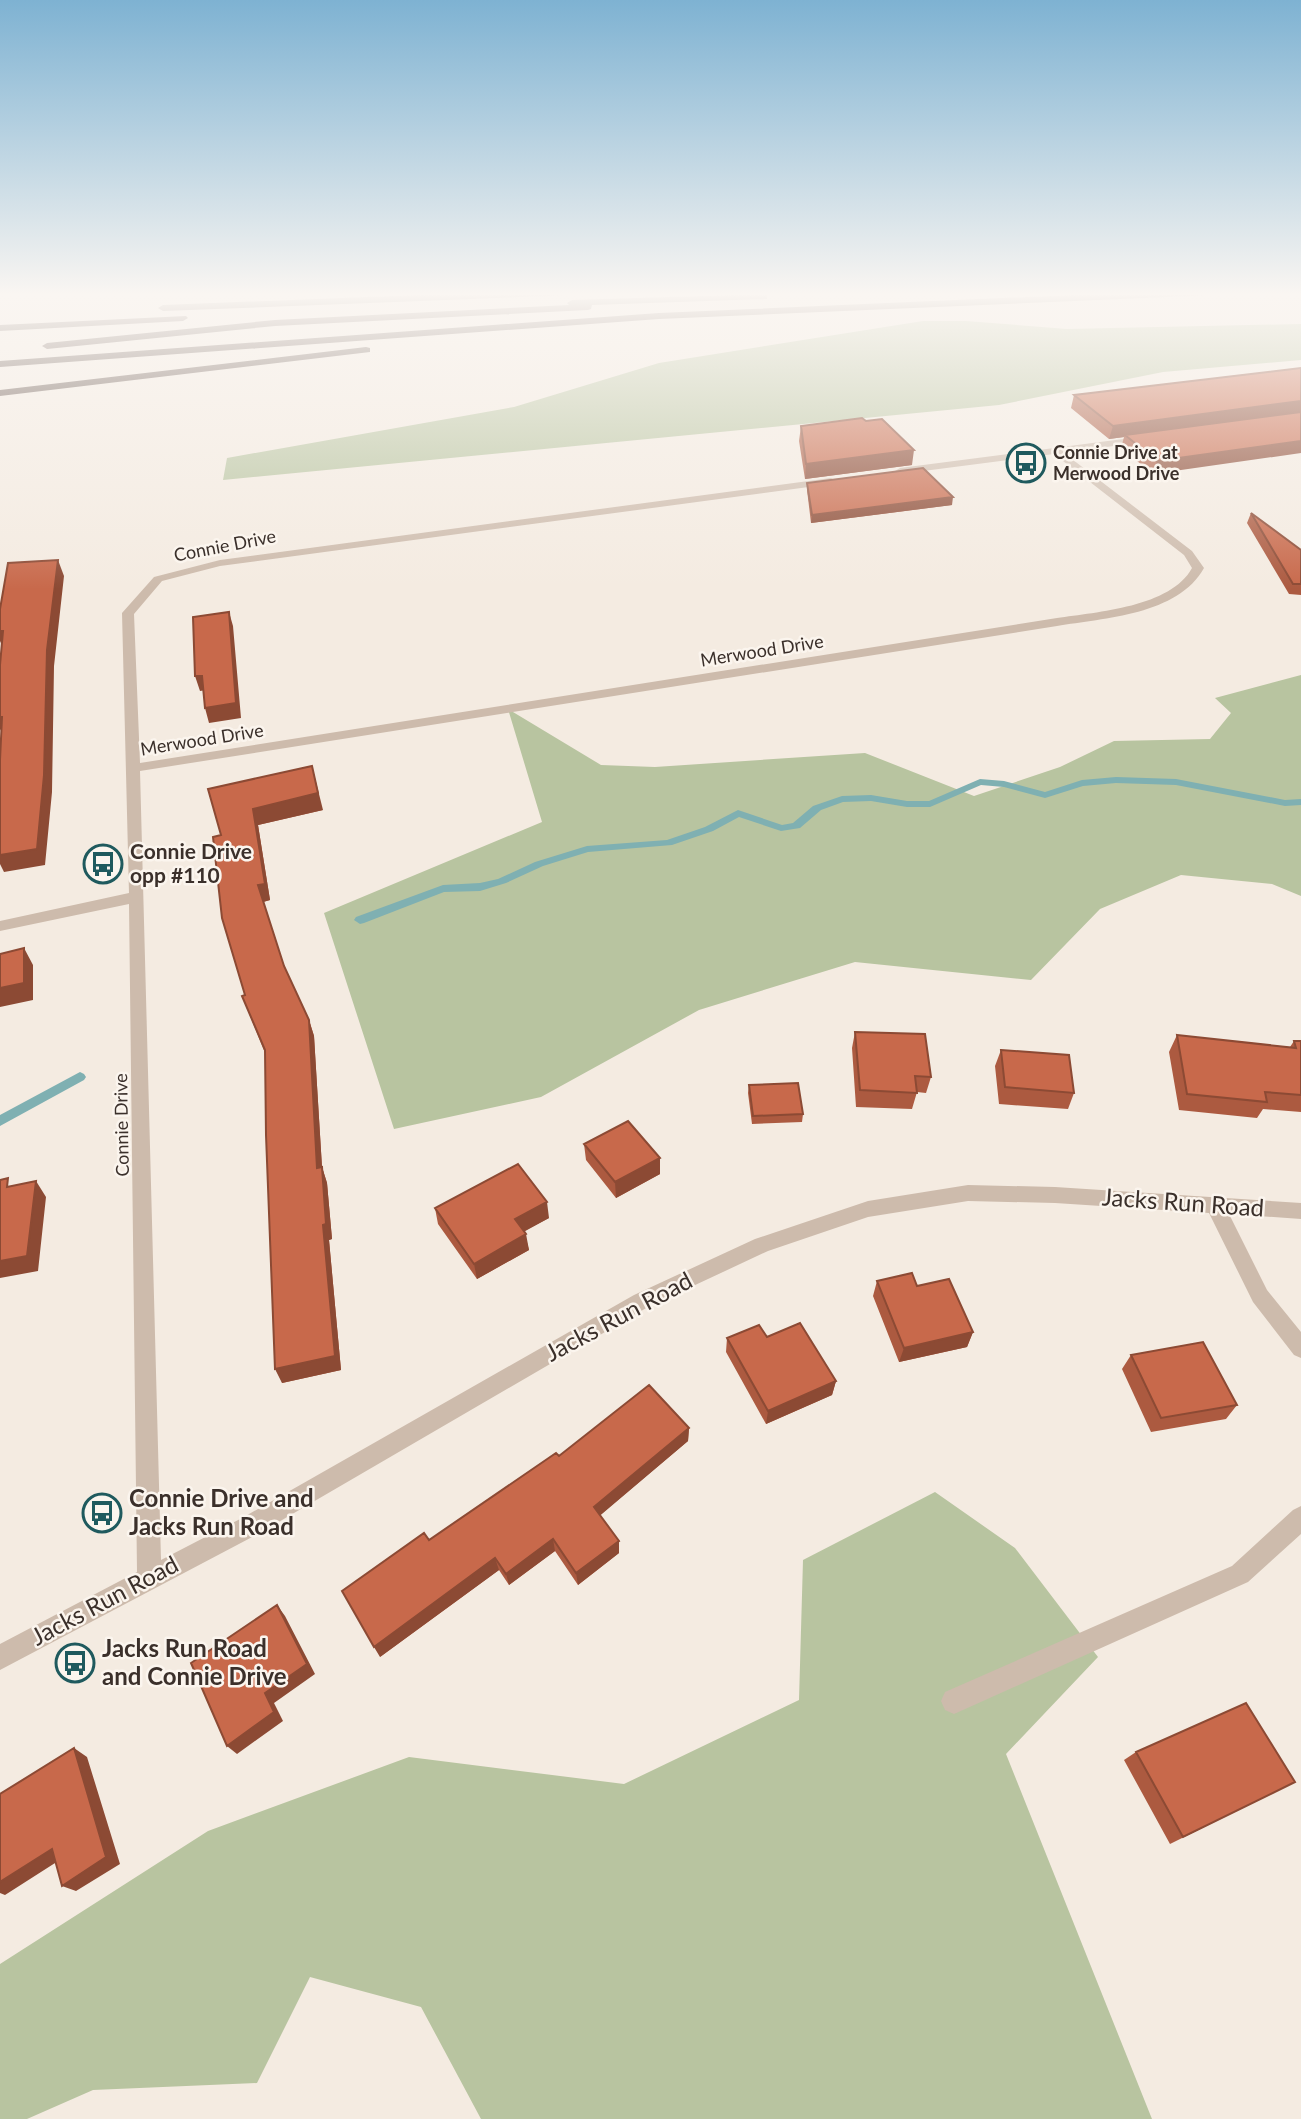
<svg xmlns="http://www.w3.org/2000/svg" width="1301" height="2119" viewBox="0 0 1301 2119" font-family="Lato,sans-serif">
  <rect width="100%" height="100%" fill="#f4ebe1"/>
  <!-- green -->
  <path fill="#b8c4a0" d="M923,321H966L1067,329L1301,324V360L1163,372L999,405L223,480L227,458L514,407L659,363Z
    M1301,675V896L1272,884L1181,875L1100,909L1031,980L855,962L699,1010L541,1097L394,1129L324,913L542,822L508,709L601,765L655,767L865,753L974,796L1060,767L1114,741L1210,739L1231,713L1215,698Z
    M935,1492L1015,1548L1098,1657L1006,1754L1152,2119H481L421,2007L310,1977L257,2083L93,2090L27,2119H0V1964L208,1831L409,1757L624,1784L799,1700L803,1560Z"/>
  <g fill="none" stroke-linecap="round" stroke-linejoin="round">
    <!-- stream -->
    <path fill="#7fb0b2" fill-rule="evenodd" d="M1116,777L1176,779L1285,800L1301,799V805L1285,806L1176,785L1116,783L1083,786L1045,798L1004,787L981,785L930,807H907L871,801L843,802L821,810L800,828L781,831L739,817L713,831L672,845L588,852L543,866L506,883L480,891L444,892L364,923L360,924L354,920L356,917L443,885L480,883L498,879L535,862L587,846L667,840L705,827L738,810L782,825L793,823L813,806L842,796L871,795L907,801H929L980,779L1004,781L1045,792L1082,780Z
      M80,1072L84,1074L86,1077L84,1080L0,1126V1115Z"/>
    <!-- minor -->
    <path fill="#cdbbac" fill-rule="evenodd" d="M1146,436L1149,437V441L1064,453L1192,551L1204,568C1178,615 1104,618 1057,626L140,771L161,1560L242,1518L634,1295L755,1239L868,1201L968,1185L1055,1187L1301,1203V1219L1229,1214L1267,1290L1301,1332V1358L1294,1355L1253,1302L1209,1213L1055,1203L968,1201L868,1217L768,1251L648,1307L258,1534L0,1670V1644L137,1572L129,904L0,931V921L129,893L122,613L154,577L220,560L831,478L836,481L831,484L220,566L162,581L134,614L140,763L1057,618C1097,612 1171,607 1192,568L1184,555L1054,454L900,474L895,471L900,468Z
      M1301,1506V1534L1248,1582L963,1710L954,1714L945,1710L941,1701L945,1692L1232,1566L1293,1510Z"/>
    <!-- highway -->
    <path fill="#5c4a42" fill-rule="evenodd" d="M491,292H579L575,295L163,311L158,308L163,305Z
      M1139,292H1218L1214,295L659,319L0,367V361L659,313Z
      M764,294L767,295V299L592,305L591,309L588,310L275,326L47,349L42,346L47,343L275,320L569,305L567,303L572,300Z
      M186,316L188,318L183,321L0,331V325Z
      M366,347L370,348V352L0,396V390Z"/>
  </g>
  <!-- wall -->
  <path fill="#ac5a40" d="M1301,368L1153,474L1121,448L1124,437L1109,439L1071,408L1074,395Z
    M801,426L912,465L805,479L799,441Z
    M807,483L952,505L811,523L807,490Z
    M1251,513L1301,550V595L1289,594L1247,523Z
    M208,789L323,810L258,825L270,900L263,902L284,966L309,1020L314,1036L322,1167L327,1183L332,1239L329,1240L341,1370L282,1383L265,1053L242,996L245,995L221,835Z
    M855,1032L931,1077L926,1093L917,1092L912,1109L856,1107L852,1048Z
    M1177,1035L1290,1047L1294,1041H1301V1112L1263,1109L1257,1118L1179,1110L1169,1052Z
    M1001,1050L1074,1093L1068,1109L999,1104L995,1066Z
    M749,1085L803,1114L802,1122L752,1124L748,1093Z
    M584,1144L660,1158V1174L616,1198L586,1160Z
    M435,1208L549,1218L524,1231L529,1250L477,1279L438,1224Z
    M877,1281L973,1332L967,1347L899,1362L873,1296Z
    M767,1337L836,1381L832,1395L766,1424L726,1352L727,1338Z
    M1131,1355L1237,1405L1226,1419L1151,1432L1122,1369Z
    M689,1428L688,1441L600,1515L619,1553L578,1585L555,1551L509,1585L499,1570L380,1657L429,1540L559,1456Z
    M1136,1752L1295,1782L1170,1844L1124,1760Z"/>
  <!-- shaded-wall -->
  <path fill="#8c4a34" d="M1301,401V413L1125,435L1124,437L1109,439L1113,426Z
    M1301,441V453L1153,474L1157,461Z
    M914,450L912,465L805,479L806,464Z
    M953,497L952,505L811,523L812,515Z
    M58,560L64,576L54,666L52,792L45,865L4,872L0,864V855L47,650Z
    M229,612L233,626L241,718L209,723L205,708Z
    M0,631H3V648L0,641Z
    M195,676H202L206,690L200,691Z
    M0,717H2L3,734L0,729Z
    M312,766L323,810L258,825L270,900L263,902L258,885L253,809Z
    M24,948L33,965V1000L0,1007V988Z
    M309,1020L314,1036L323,1184L317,1168Z
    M660,1158V1174L616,1198L615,1182Z
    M322,1167L327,1183L332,1239L329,1240L341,1370L282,1383L275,1369Z
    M36,1181L46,1197L38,1271L0,1278V1261Z
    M547,1202L549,1218L518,1235L515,1219Z
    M526,1234L529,1250L477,1279L474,1264Z
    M973,1332L967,1347L899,1362L904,1348Z
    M836,1381L832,1395L766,1424L768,1411Z
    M689,1428L688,1441L596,1519L594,1507Z
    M553,1539L555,1551L509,1585L506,1574Z
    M619,1541V1553L578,1585L576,1573Z
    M495,1558L499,1570L380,1657L374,1647Z
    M277,1605L285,1616L315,1674L274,1703L283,1721L237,1754L227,1746L265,1693Z
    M74,1748L87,1757L120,1864L76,1891L62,1886Z
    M52,1849L66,1856L5,1895L0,1893V1882Z"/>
  <!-- building -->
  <path fill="#c8694b" stroke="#8c4a34" stroke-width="2" d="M1301,368V401L1113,426L1074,395Z
    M1301,412V441L1157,461L1125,435Z
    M862,418L866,421L882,419L914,450L806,464L801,426Z
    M923,468L953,497L812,515L807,483Z
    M1251,513L1301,550V584H1293Z
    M58,560L47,650L44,775L37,849L0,855V760L2,717H0V665L3,631H0V609L8,563Z
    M229,612L236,703L205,708L202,676H195L193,617Z
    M312,766L318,793L253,809L265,884L258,885L284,966L309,1020L317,1168L322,1167L326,1224L323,1225L335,1356L275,1369L266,1135L265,1050L242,996L245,995L222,918L213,837L221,835L208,789Z
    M24,948V983L0,988V954Z
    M855,1032L925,1034L931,1077L915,1076L917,1093L860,1090Z
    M1177,1035L1296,1048L1294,1041H1301V1095L1265,1092L1267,1102L1187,1094Z
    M1001,1050L1069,1055L1074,1093L1005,1087Z
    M798,1083L803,1114L753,1116L749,1085Z
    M628,1121L660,1158L615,1182L584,1144Z
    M518,1164L547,1202L515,1219L526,1234L474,1264L435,1208Z
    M8,1178L7,1187L36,1181L27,1256L0,1261V1180Z
    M912,1273L917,1286L949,1279L973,1332L904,1348L877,1281Z
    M800,1323L836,1381L768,1411L727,1338L759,1325L767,1337Z
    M1203,1342L1237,1405L1161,1418L1131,1355Z
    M649,1385L689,1428L594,1507L619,1541L576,1573L553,1539L506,1574L495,1558L374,1647L342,1591L424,1533L429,1540L556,1453L559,1456Z
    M277,1605L307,1664L265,1693L274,1712L227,1746L191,1663Z
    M1246,1703L1295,1782L1183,1837L1136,1752Z
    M74,1748L106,1857L62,1886L52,1849L0,1882V1794Z"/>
  <!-- sky -->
  <linearGradient id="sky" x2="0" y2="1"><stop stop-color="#7eb2d2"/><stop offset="0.5" stop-color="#faf6f2"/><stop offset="1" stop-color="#faf6f2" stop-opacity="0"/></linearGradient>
  <rect width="1301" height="589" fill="url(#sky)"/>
  <!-- icons -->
  <defs>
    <symbol id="bus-ring" viewBox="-11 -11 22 22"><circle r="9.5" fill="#fbf5ee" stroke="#1f5a5e" stroke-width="1.5"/><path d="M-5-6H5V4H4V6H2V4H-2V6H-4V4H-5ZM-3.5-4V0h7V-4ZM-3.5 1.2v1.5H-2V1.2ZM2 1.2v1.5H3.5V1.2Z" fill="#1f5a5e"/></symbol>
  </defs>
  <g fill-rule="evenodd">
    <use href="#bus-ring" x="1004" y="441" width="44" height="44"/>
    <use href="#bus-ring" x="81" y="842" width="44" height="44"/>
    <use href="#bus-ring" x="80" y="1491" width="44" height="44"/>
    <use href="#bus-ring" x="53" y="1641" width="44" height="44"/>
  </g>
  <g text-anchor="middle" stroke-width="5" stroke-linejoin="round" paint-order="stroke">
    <!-- far-poi labels -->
    <g font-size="18" font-weight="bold" fill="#3b302b" stroke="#fbf5ee" text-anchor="start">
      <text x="1053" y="459">Connie Drive at<tspan x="1053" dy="21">Merwood Drive</tspan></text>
    </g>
    <!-- far-street labels -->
    <g font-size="18" fill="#3b302b" stroke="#fbf5ee">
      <text transform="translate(225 546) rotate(-11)" y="6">Connie Drive</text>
      <text transform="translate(762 651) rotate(-9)" y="6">Merwood Drive</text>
      <text transform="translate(202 740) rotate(-9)" y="6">Merwood Drive</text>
      <text transform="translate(122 1125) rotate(-91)" y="6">Connie Drive</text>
    </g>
    <!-- poi labels -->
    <g font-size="21" font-weight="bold" fill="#3b302b" stroke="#fbf5ee" text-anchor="start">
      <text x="130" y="859">Connie Drive<tspan x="130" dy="24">opp #110</tspan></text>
    </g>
    <!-- near-street labels -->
    <g font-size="24" fill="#3b302b" stroke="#fbf5ee">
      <text transform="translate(1183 1203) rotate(4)" y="8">Jacks Run Road</text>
      <text transform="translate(619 1317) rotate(-28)" y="8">Jacks Run Road</text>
      <text transform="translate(105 1601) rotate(-28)" y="8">Jacks Run Road</text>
    </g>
    <!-- near-poi labels -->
    <g font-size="24" font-weight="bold" fill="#3b302b" stroke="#fbf5ee" text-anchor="start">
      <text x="129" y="1507">Connie Drive and<tspan x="129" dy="28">Jacks Run Road</tspan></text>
      <text x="102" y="1657">Jacks Run Road<tspan x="102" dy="28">and Connie Drive</tspan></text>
    </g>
  </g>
</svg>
